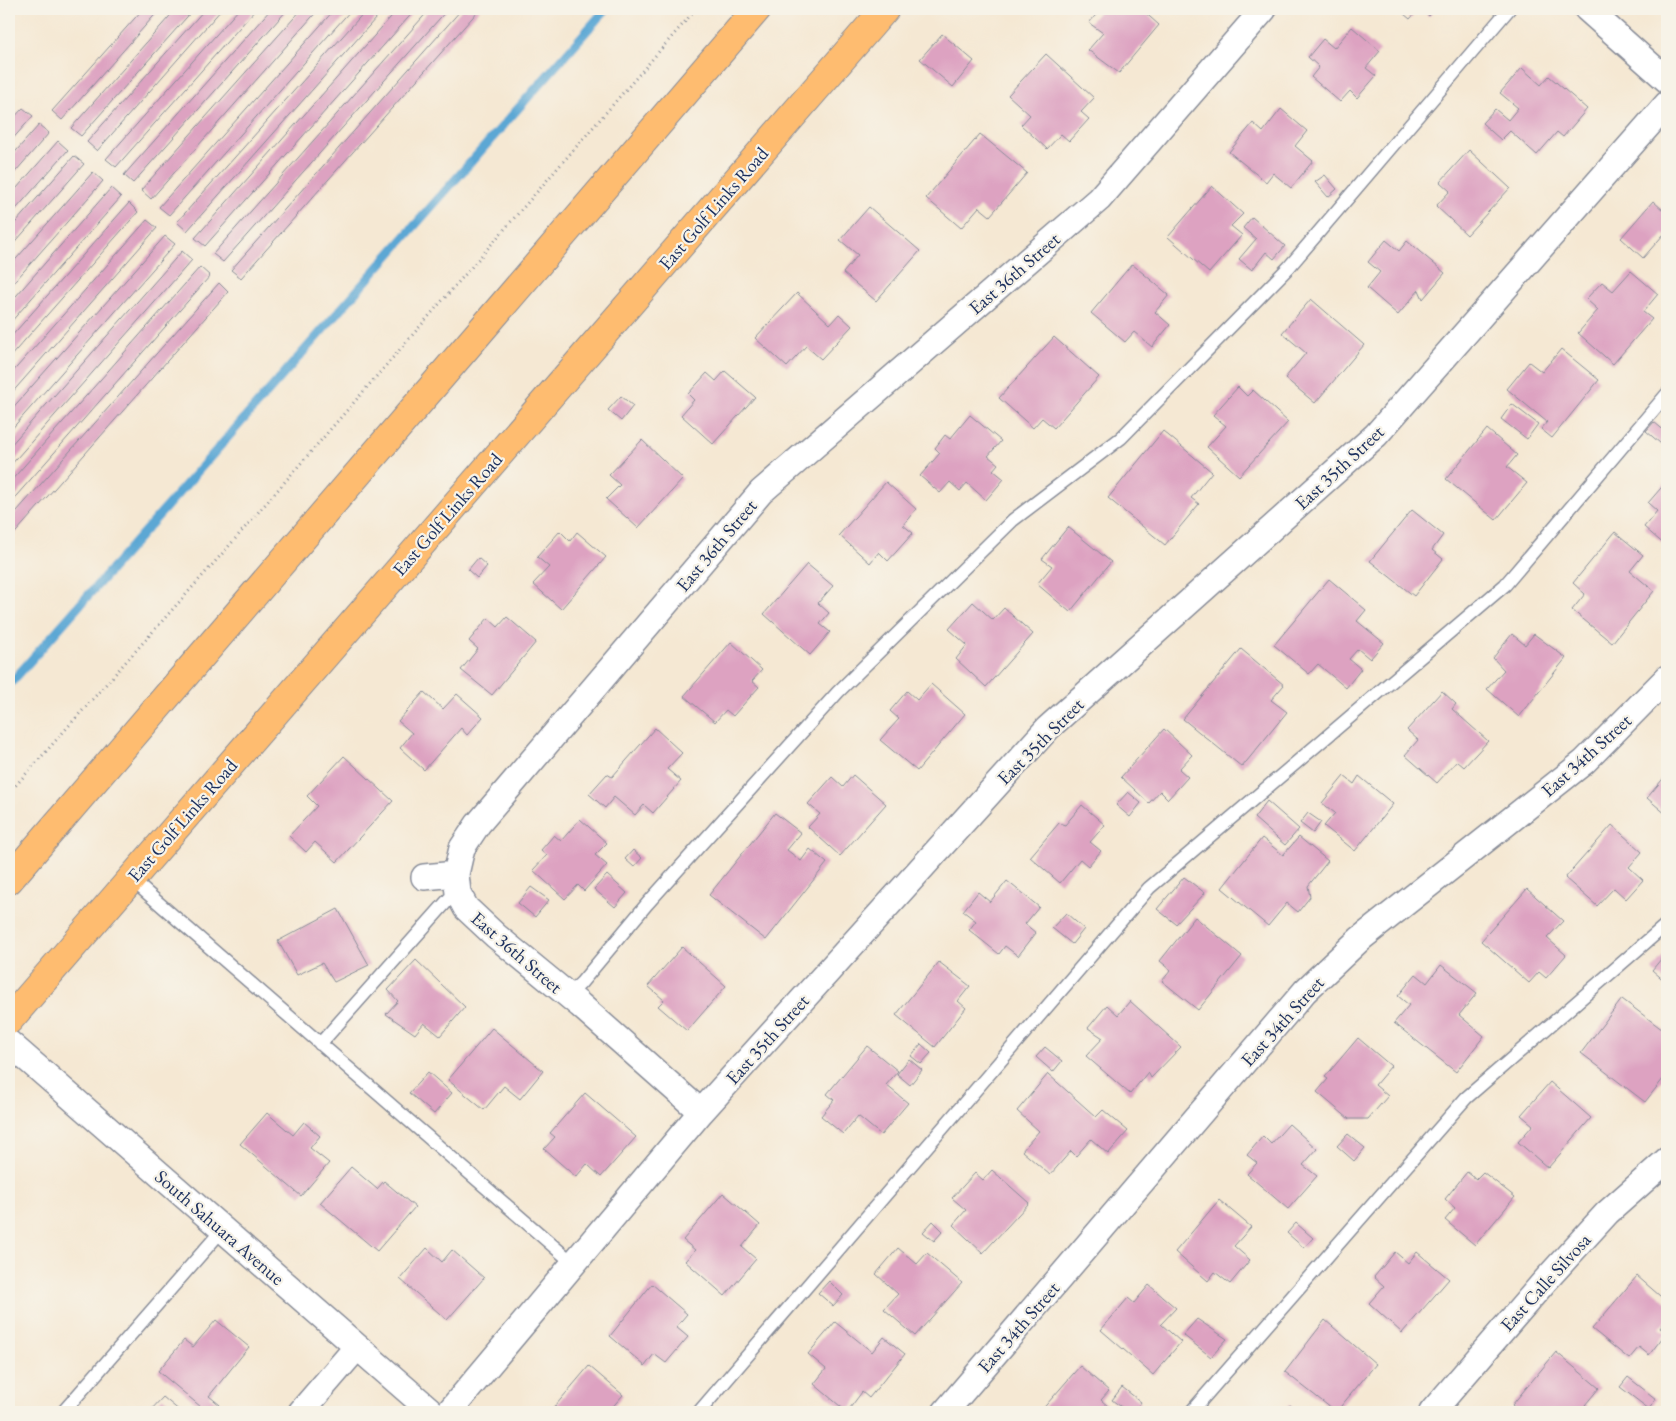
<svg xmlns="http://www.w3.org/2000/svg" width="1676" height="1421" viewBox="0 0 1676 1421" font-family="'EB Garamond',serif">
  <rect width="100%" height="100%" fill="#f7f3e8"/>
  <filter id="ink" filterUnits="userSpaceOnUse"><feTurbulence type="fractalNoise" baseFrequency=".02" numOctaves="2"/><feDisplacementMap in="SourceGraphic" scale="10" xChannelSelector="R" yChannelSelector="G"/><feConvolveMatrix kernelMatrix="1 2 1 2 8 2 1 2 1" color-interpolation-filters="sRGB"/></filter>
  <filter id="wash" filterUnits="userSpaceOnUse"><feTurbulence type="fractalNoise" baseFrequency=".0096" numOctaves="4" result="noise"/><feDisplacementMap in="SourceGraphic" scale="20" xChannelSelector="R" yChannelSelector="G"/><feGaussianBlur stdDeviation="1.12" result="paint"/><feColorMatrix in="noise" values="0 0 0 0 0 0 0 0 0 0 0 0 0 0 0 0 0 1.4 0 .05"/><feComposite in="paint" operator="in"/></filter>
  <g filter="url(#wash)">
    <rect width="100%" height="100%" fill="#f5e8d3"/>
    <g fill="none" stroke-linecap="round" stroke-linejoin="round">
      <!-- stream -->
      <path stroke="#5ba7d4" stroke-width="9" d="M9,685L606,9"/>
    </g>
    <g id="blocks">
      <!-- building -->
      <path fill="#dda2c1" d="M143,9H160L62,120L52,111Z
        M176,9H194L81,136L71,128Z
        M205,9H222L97,151L87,142Z
        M239,9H256L116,167L106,159Z
        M271,9H288L133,183L124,175Z
        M302,9H319L151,199L141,190Z
        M335,9H352L169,215L159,207Z
        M367,9H384L187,231L177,222Z
        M398,9H416L205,246L195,238Z
        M430,9H448L223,262L213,254Z
        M462,9H480L241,278L231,270Z
        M1101,9H1117L1119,11L1121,9H1141L1159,25L1119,73L1088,50L1103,33L1089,23Z
        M1398,9H1419L1410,19Z
        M1421,9H1435L1429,16Z
        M1352,27L1380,51L1366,68L1376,76L1357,98L1350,91L1340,102L1311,77L1319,67L1308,57L1323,39L1334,48Z
        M942,34L974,61L953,87L920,59Z
        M1046,54L1094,98L1081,112L1089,119L1069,141L1061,134L1047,149L1021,125L1030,115L1008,95Z
        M1522,68L1541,85L1549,76L1587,109L1563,137L1557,132L1537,155L1510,131L1501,140L1482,123L1495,109L1508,120L1518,108L1500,93Z
        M23,108L33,116L9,143V123Z
        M1281,109L1307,131L1295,146L1313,161L1291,188L1273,173L1266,182L1229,152L1253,123L1263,132Z
        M39,125L49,133L9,179V159Z
        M980,134L1027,173L990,216L979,207L961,228L926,198Z
        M58,141L68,150L9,217V197Z
        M1469,150L1510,188L1467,235L1436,206L1450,191L1440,182Z
        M74,156L84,164L9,249V230Z
        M93,172L103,181L9,288V267Z
        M1325,175L1337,189L1328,197L1315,182Z
        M1212,186L1243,214L1231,226L1242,235L1209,273L1168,237Z
        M111,188L121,197L9,324V304Z
        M1653,201L1664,211L1667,208V237L1664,234L1643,258L1621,238Z
        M129,203L138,212L9,358V339Z
        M869,207L920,251L876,301L843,273L858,255L840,240Z
        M1252,217L1285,246L1274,259L1266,252L1252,270L1239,259L1256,239L1243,228Z
        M147,220L157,228L9,396V376Z
        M165,236L175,244L9,432V412Z
        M1386,240L1399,251L1407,241L1445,273L1423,299L1419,290L1398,315L1367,288L1380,272L1368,262Z
        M182,251L192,260L9,467V447Z
        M1132,264L1169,295L1155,312L1170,325L1152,347L1134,332L1125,342L1091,313Z
        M200,267L210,276L9,504V483Z
        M1631,271L1658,294L1643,312L1652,319L1613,364L1578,333L1598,310L1586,299L1602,282L1613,291Z
        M219,283L228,292L9,540V520Z
        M797,293L830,324L839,314L852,326L821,359L806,346L787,367L755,338Z
        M1311,299L1364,345L1315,403L1285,378L1306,353L1282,333Z
        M1054,337L1099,377L1054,428L1042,418L1033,428L999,398Z
        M1561,349L1599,380L1552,438L1541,429L1547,422L1507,389L1529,362L1542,372Z
        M725,371L755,397L713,444L681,415L694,400L688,394L707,373L716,381Z
        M1238,387L1247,396L1253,390L1288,422L1239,476L1207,447L1226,426L1213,415Z
        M621,396L633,406L621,421L608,410Z
        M1512,404L1538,424L1527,439L1501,419Z
        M970,415L1001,441L988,456L998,464L993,470L1004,479L986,500L967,483L960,491L950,482L940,493L920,476L940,453L935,448L945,435L950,439Z
        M1654,422L1667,433V449L1646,431Z
        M1487,429L1517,455L1507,467L1527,483L1496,520L1446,479Z
        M1163,431L1212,472L1191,498L1199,504L1165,545L1108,498Z
        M642,440L683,479L638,528L606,499L620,485L609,475Z
        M1667,481V547L1644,527L1657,511L1648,503Z
        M886,482L916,509L903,525L913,533L888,561L879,552L870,563L839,535Z
        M1412,510L1443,535L1432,550L1443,559L1414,596L1370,561Z
        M1068,527L1111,562L1070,612L1037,584L1052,566L1042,559Z
        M560,531L570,541L577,532L606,557L561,609L533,584L549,567L537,557Z
        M1615,532L1643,555L1630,571L1654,591L1612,643L1572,610L1585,594L1573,583Z
        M478,558L487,566L477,578L468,570Z
        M807,564L833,586L818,603L829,613L820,624L830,632L810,655L764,614Z
        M1329,579L1366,610L1357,621L1384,643L1370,659L1358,649L1349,659L1361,669L1346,688L1318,664L1309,674L1274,645Z
        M973,602L993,620L1004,608L1033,634L986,687L956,659L967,645L949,629Z
        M507,617L536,642L492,695L461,670L478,649L469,641L488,618L498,627Z
        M1512,634L1525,645L1534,634L1566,658L1519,717L1487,689L1504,670L1493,658Z
        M731,642L762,670L752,681L759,687L733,716L726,710L715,722L684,696Z
        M1241,649L1284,685L1271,700L1287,712L1242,767L1183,719Z
        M931,684L965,714L917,771L880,740L899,719L890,711L907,691L917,700Z
        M1442,691L1456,704L1452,709L1488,741L1464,767L1457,761L1437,783L1405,755L1418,740L1407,730Z
        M424,692L443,709L457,694L483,717L467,735L461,728L424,770L400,748L412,733L398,721Z
        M655,728L682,753L667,769L681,781L653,813L644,805L635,815L614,797L605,808L589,794L607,774L612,777Z
        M1164,729L1192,755L1179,769L1188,777L1168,799L1160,791L1149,803L1121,777Z
        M344,756L393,801L337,862L315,842L306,852L289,836L317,806L307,796Z
        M1667,774V815L1647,798Z
        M853,775L886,804L840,856L808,827L820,814L808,804L832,777L843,787Z
        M1344,776L1354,784L1359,776L1393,804L1355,851L1324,826L1335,813L1322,803Z
        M1128,792L1141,803L1130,817L1116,805Z
        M1267,801L1299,829L1285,845L1254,818Z
        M1082,805L1105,825L1090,842L1101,851L1088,866L1080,859L1060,883L1030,857L1059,823L1065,825Z
        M775,813L801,833L787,850L801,861L810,849L827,863L766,940L709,895Z
        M1308,813L1321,822L1313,833L1300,823Z
        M580,819L607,843L595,855L607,865L584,891L578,885L565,899L533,870L547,855L541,850L554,835L561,841Z
        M1612,825L1642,852L1629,867L1643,880L1626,899L1614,888L1597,906L1565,878Z
        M1299,837L1328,861L1308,886L1310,897L1298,912L1287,903L1268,926L1222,888L1262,838L1283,855Z
        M633,850L642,858L634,867L625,859Z
        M607,875L627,893L615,907L594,889Z
        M1184,877L1205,893L1176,924L1157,909Z
        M1007,881L1039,907L1025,924L1036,933L1018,956L1005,946L999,954L969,930L976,921L963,911L978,892L990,902Z
        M531,887L549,900L535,917L518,903Z
        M1527,889L1563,921L1547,938L1566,955L1546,978L1539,972L1529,983L1481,941Z
        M338,909L369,965L334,982L322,963L297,975L278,941Z
        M1066,913L1084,929L1072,944L1052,928Z
        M1195,917L1242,956L1198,1010L1162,981L1171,970L1160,961Z
        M682,947L726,986L687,1031L658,1006L664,1000L648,986Z
        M1667,952V983L1652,970Z
        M416,960L465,1007L440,1036L424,1023L415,1034L386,1014L398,1001L388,990Z
        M939,962L970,986L958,1001L966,1008L935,1047L896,1015Z
        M1441,965L1477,993L1459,1015L1484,1036L1456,1072L1394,1023L1409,1005L1398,996L1416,974L1427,983Z
        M1622,999L1667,1033V1074L1645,1102L1581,1053Z
        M1130,1001L1181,1047L1151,1078L1148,1072L1130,1094L1086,1056L1103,1038L1088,1028L1107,1005L1118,1015Z
        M492,1028L543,1071L520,1099L504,1086L484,1110L448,1080Z
        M1358,1038L1391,1066L1375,1085L1388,1096L1368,1119H1349L1317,1092L1328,1079L1325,1077Z
        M921,1044L931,1053L921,1064L911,1056Z
        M867,1046L898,1071L886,1085L908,1103L881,1135L858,1116L843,1134L821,1116L834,1100L827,1094Z
        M1045,1047L1062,1061L1053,1072L1036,1057Z
        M909,1059L922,1070L910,1085L897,1074Z
        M428,1072L452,1093L434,1114L409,1093Z
        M1048,1074L1096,1117L1103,1110L1128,1131L1108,1154L1091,1139L1076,1156L1071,1151L1050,1175L1022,1151L1039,1131L1017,1111Z
        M1550,1082L1591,1118L1548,1168L1518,1142L1533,1125L1521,1115Z
        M585,1093L636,1137L601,1177L587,1164L576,1177L544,1149L555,1137L550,1133Z
        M267,1113L293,1135L304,1122L320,1136L310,1148L329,1163L301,1196L240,1144Z
        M1289,1124L1317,1149L1303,1165L1317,1176L1288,1209L1247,1174L1257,1163L1247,1155L1263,1136L1271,1144Z
        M1348,1134L1365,1148L1354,1161L1337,1146Z
        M351,1167L377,1189L384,1181L415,1207L377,1251L320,1203Z
        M992,1170L1029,1203L983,1253L953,1225L966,1210L952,1198L975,1173L983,1180Z
        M1467,1172L1476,1179L1483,1172L1515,1197L1475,1245L1445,1220L1455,1208L1445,1199Z
        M723,1193L760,1225L742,1247L756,1259L725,1296L685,1261L695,1250L683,1240Z
        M1219,1200L1251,1227L1234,1246L1250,1260L1230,1284L1215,1272L1208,1281L1175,1252Z
        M933,1221L943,1231L934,1241L923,1232Z
        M1296,1223L1313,1238L1304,1248L1287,1233Z
        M427,1248L442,1262L452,1250L484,1278L447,1320L400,1279Z
        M898,1248L917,1264L927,1253L962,1283L915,1336L884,1309L898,1294L876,1274Z
        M1395,1252L1408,1263L1417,1252L1449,1279L1402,1333L1369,1303L1384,1286L1374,1277Z
        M1637,1276L1667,1302V1319L1660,1328L1666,1333L1649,1355L1639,1347L1629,1359L1592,1329Z
        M829,1281L843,1295L833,1306L818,1293Z
        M652,1284L687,1314L676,1327L688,1337L666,1363L654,1354L645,1366L610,1336Z
        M1149,1285L1176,1308L1161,1324L1181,1342L1153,1375L1101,1330L1128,1298L1134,1303Z
        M1197,1319L1227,1339L1211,1357L1183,1335Z
        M216,1320L249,1347L209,1396L220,1405L215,1412H207L158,1371L184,1340L193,1347Z
        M1325,1320L1376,1364L1336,1412L1285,1372Z
        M835,1322L872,1352L884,1337L905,1354L869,1398L862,1392L847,1412L814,1384L826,1369L808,1354Z
        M1556,1352L1599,1388L1585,1405L1594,1412H1520L1512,1405Z
        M589,1366L623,1395L608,1412H550Z
        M1080,1366L1109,1391L1101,1400L1109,1407L1105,1412H1040Z
        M1628,1377L1656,1399L1649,1409L1620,1387Z
        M1122,1387L1141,1402L1134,1412H1128L1112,1400Z
        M163,1397L181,1412H149Z
        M1290,1405L1299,1412H1284Z"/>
    </g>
  </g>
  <g filter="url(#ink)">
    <use href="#blocks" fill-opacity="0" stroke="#888c98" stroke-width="1"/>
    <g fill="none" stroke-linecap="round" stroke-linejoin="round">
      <defs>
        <path id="service" d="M131,879L574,1264
          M568,995L581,983L647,904L838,692L1013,520L1121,438L1289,267L1509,9
          M320,1044L449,899L458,893
          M63,1412L223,1229
          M699,1412L1149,888L1505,585L1667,394
          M1191,1412L1466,1098L1667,924"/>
        <path id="minor" d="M1587,9L1667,80
          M424,877L456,874
          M9,1043L432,1412
          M701,1112L580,1005L496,936L466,908L458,893L456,874L462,848L478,824L761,492L1099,199L1264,9
          M301,1412L357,1347
          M449,1412L701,1112L1048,728L1376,435L1667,104
          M945,1412L1305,991L1360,939L1584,762L1667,678
          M1432,1412L1544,1282L1607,1213L1667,1160"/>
        <path id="primary" d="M9,880L757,9
          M9,1020L885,9"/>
      </defs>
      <!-- service casing -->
      <use href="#service" stroke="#888c98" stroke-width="15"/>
      <!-- minor casing -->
      <use href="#minor" stroke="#888c98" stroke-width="28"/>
      <!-- primary casing -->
      <use href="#primary" stroke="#888c98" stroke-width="30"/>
      <!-- path -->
      <path stroke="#888c98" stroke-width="3" stroke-dasharray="1 4" stroke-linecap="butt" d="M9,793L222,554L696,9"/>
      <!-- service -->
      <use href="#service" stroke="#fff" stroke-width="12"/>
      <!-- minor -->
      <use href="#minor" stroke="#fff" stroke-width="25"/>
      <!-- primary -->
      <use href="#primary" stroke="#febc70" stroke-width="28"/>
    </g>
  </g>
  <g text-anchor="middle" stroke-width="4.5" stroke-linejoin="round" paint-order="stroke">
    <!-- street labels -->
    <g font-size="19" fill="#1b2f5e" stroke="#f7f3e8">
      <text transform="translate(713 208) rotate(-49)" y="7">East Golf Links Road</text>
      <text transform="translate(1014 273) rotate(-41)" y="7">East 36th Street</text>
      <text transform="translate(1339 467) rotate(-43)" y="7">East 35th Street</text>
      <text transform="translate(447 514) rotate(-49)" y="7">East Golf Links Road</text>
      <text transform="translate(716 545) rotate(-50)" y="7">East 36th Street</text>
      <text transform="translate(1040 741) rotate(-45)" y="7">East 35th Street</text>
      <text transform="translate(1586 755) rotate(-42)" y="7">East 34th Street</text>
      <text transform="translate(182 820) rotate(-49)" y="7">East Golf Links Road</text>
      <text transform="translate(517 952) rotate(41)" y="7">East 36th Street</text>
      <text transform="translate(1282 1021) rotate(-48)" y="7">East 34th Street</text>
      <text transform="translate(767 1039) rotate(-48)" y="7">East 35th Street</text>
      <text transform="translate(220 1227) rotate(41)" y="7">South Sahuara Avenue</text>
      <text transform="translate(1545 1282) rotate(-48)" y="7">East Calle Silvosa</text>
      <text transform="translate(1018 1327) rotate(-49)" y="7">East 34th Street</text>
    </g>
  </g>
  <!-- margin -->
  <rect width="1676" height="1421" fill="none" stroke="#f7f3e8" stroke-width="30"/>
</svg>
